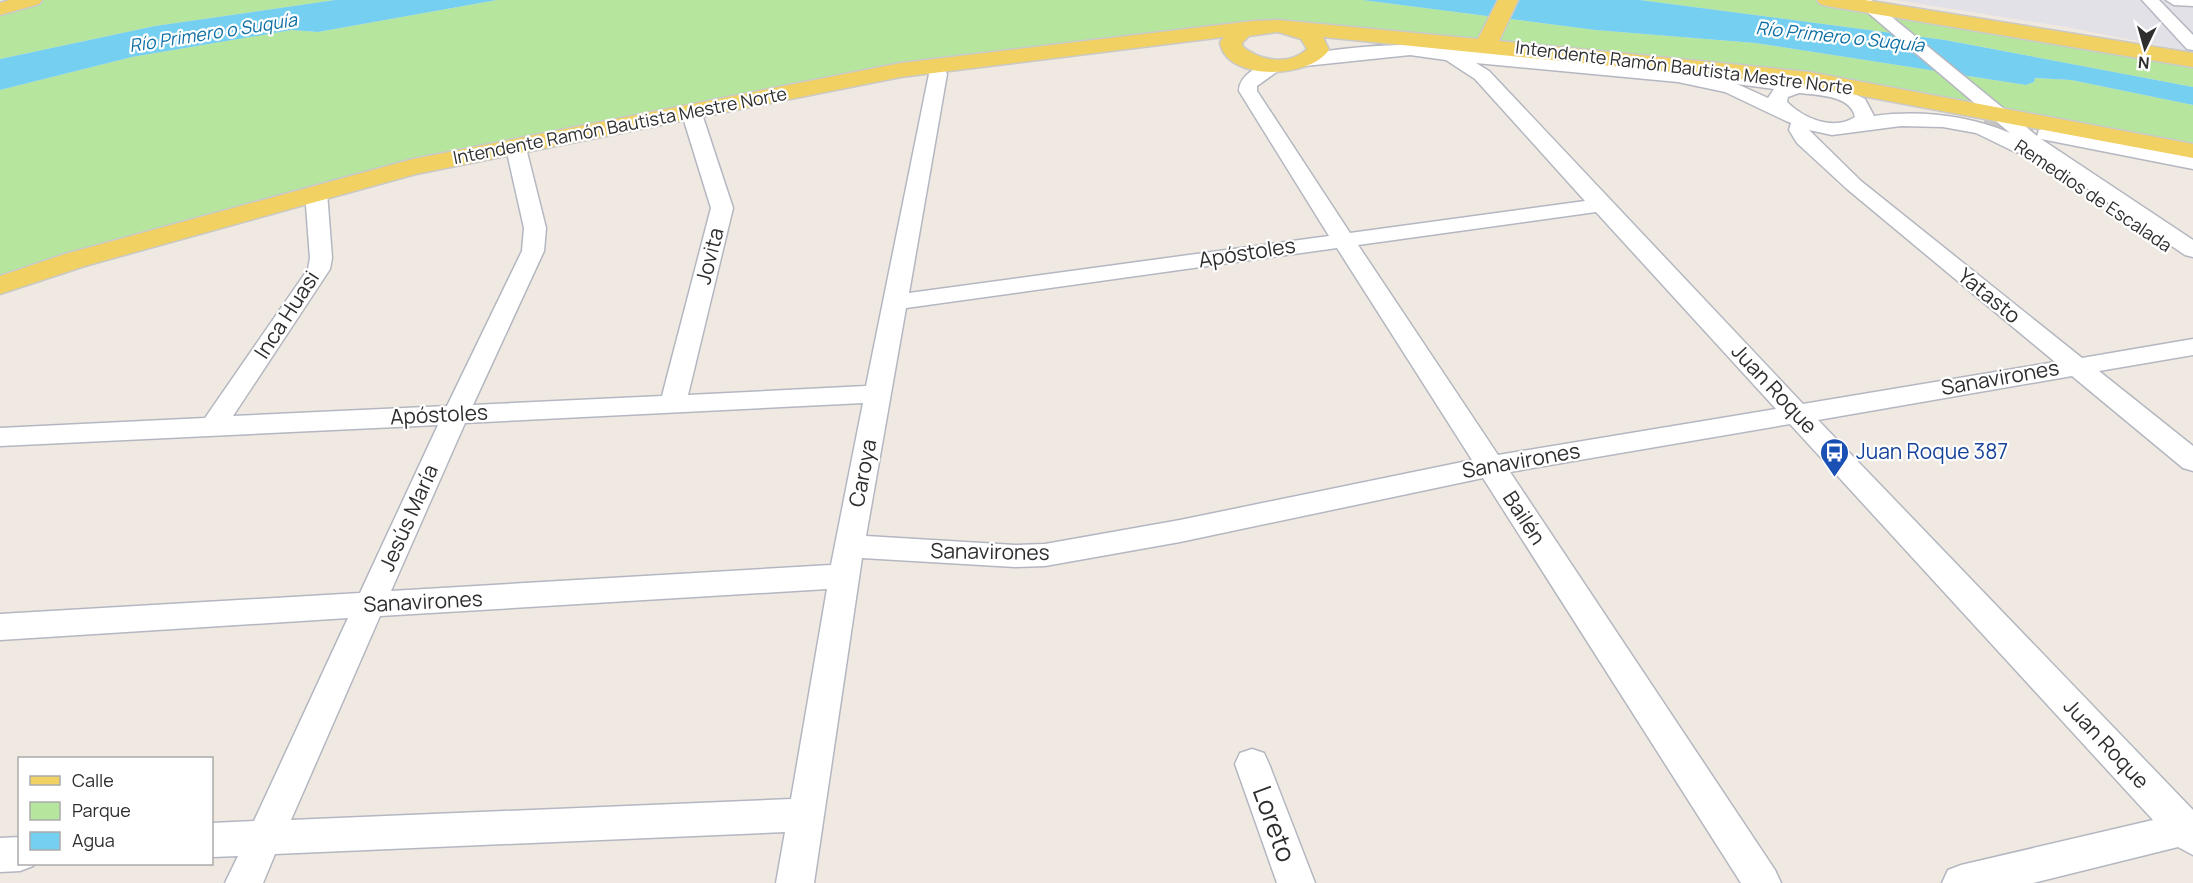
<svg xmlns="http://www.w3.org/2000/svg" width="2193" height="883" viewBox="0 0 2193 883" font-family="Manrope,sans-serif">
  <rect width="100%" height="100%" fill="#efe9e1"/>
  <!-- industrial -->
  <path fill="#e3e1e8" d="M1896,0H2193V52L2066,27Z"/>
  <!-- green -->
  <path fill="#b6e59e" d="M32,0H335L155,26L0,59V9Z
    M497,0H1362L1595,30L1755,43L2026,85L2034,82L2035,78L2071,80L2193,105V151L1809,79L1290,28L933,65L413,167L0,285V90L132,57L292,30L318,32Z
    M1640,0H1827L2193,60V87L1945,40Z"/>
  <!-- water -->
  <path fill="#75cff0" d="M335,0H497L318,32L292,30L132,57L0,90V59L155,26Z
    M1362,0H1640L1945,40L2193,87V105L2071,80L2035,78L2034,82L2026,85L1755,43L1595,30Z"/>
  <g fill="none" stroke-linecap="round" stroke-linejoin="round">
    <!-- minor-tunnel -->
    <path stroke="#c8c4bd" stroke-width="20" stroke-dasharray="20 10" stroke-linecap="butt" d="M1984,121L2046,134"/>
    <defs>
      <path id="minor" d="M1853,0H1871L2037,136L2039,130L2046,128L2193,157V169L2041,139L2193,240V257L2185,255L2029,149L2020,153L2013,151L1976,133L1943,127L1901,126L1832,135L1809,130L1861,181L2082,358L2193,339V355L2099,371L2193,446V471L2183,468L2072,376L1818,420L2193,810V855L2178,847L2033,883H1942L1948,870L1961,865L2153,820L1790,424L1510,472L1775,870L1781,883H1741L1483,478L1180,542L1045,566L1015,567L862,558L814,883H776L785,832L275,854L263,883H225L238,856L212,857V823L254,821L348,618L0,640V614L360,593L438,425L0,446V428L205,418L308,269L310,258L305,192L309,188H323L327,192L332,258L330,269L233,416L447,406L522,251L524,228L506,148L509,144H523L526,148L546,228L544,251L473,405L662,396L711,208L681,111L691,105L701,111L733,208L688,395L866,386L929,74L924,65L927,61H939L947,74L909,293L1329,236L1239,91C1239,74 1261,64 1276,61L1285,66L1257,86V91L1350,233L1585,201L1475,79L1446,60L1410,55L1305,66L1296,61C1304,49 1393,44 1411,45C1423,45 1436,50 1448,48L1678,70L1721,80L1719,77L1721,73L1728,71L1846,90L1865,99L1874,116C1921,110 1966,115 2010,133ZM1476,63L1678,82L1725,92L1786,121L1791,123L1789,130L1797,143L1847,189L2055,362L1803,404L1489,71ZM1737,84L1774,89L1768,98ZM1799,93C1817,95 1851,95 1855,117C1834,131 1804,119 1787,102L1788,97ZM1596,212L1776,409L1498,455L1358,245ZM1337,248L1472,460L1180,520L1045,544L1015,545L866,536L906,308ZM863,403L831,565L391,591L465,423ZM827,589L791,799L291,820L380,616Z
        M2142,0H2159L2193,35V50L2187,49Z
        M2166,0H2193V6L2174,5Z
        M1252,749L1264,753L1269,764L1315,883H1277L1235,764L1240,753Z
        M20,837V864H34L33,866L20,871L0,872V838Z"/>
      <path id="major" d="M9,0H42L39,4L0,15V3Z
        M1498,0H1518L1499,41L1809,72L2193,144V158L1809,86L1323,37L1329,50C1308,80 1225,81 1220,42L1224,37L901,77L416,174L85,266L0,294V276L65,254L413,159L901,63L1253,21L1278,20L1478,39ZM1278,32L1301,39L1307,49C1289,66 1261,61 1243,47L1242,43L1249,36Z
        M1817,0H1865L2193,53V67L1827,6L1820,4Z"/>
    </defs>
    <!-- minor casing -->
    <use href="#minor" stroke="#b4b7c1" stroke-width="3"/>
    <!-- major casing -->
    <use href="#major" stroke="#c9c9c9" stroke-width="3"/>
    <!-- minor -->
    <use href="#minor" fill="#fff" fill-rule="evenodd"/>
    <!-- major -->
    <use href="#major" fill="#f2d163" fill-rule="evenodd"/>
  </g>
  <!-- icons -->
  <defs>
    <symbol id="bus-pin" viewBox="-11 -11 22 30"><path d="M0 17L-7.5 6A9.5 9.5 0 1 1 7.5 6Z" fill="#1a4fb4" stroke="#fff"/><path d="M-5-6H5V4H4V6H2V4H-2V6H-4V4H-5ZM-3.5-4V0h7V-4ZM-3.5 1.2v1.5H-2V1.2ZM2 1.2v1.5H3.5V1.2Z" fill="#fff"/></symbol>
  </defs>
  <g fill-rule="evenodd">
    <use href="#bus-pin" x="1818" y="436" width="33" height="45"/>
  </g>
  <g text-anchor="middle" stroke-width="4.5" stroke-linejoin="round" paint-order="stroke">
    <!-- far-water labels -->
    <g font-size="18" font-style="italic" fill="#0d6fa3" stroke="#fff">
      <text transform="translate(213 33) rotate(-9)" y="6">Río Primero o Suquía</text>
      <text transform="translate(1840 37) rotate(6)" y="6">Río Primero o Suquía</text>
    </g>
    <!-- far-street labels -->
    <g font-size="18" fill="#2e2e2e" stroke="#fff">
      <text transform="translate(1684 68) rotate(7)" y="6">Intendente Ramón Bautista Mestre Norte</text>
      <text transform="translate(620 126) rotate(-11)" y="6">Intendente Ramón Bautista Mestre Norte</text>
      <text transform="translate(2093 196) rotate(34)" y="6">Remedios de Escalada</text>
    </g>
    <!-- street labels -->
    <g font-size="21" fill="#2e2e2e" stroke="#fff">
      <text transform="translate(1247 253) rotate(-9)" y="7">Apóstoles</text>
      <text transform="translate(710 256) rotate(-76)" y="7">Jovita</text>
      <text transform="translate(1989 296) rotate(39)" y="7">Yatasto</text>
      <text transform="translate(287 315) rotate(-57)" y="7">Inca Huasi</text>
      <text transform="translate(2000 378) rotate(-10)" y="7">Sanavirones</text>
      <text transform="translate(1774 389) rotate(47)" y="7">Juan Roque</text>
      <text transform="translate(439 415) rotate(-3)" y="7">Apóstoles</text>
      <text transform="translate(1521 461) rotate(-10)" y="7">Sanavirones</text>
      <text transform="translate(863 473) rotate(-79)" y="7">Caroya</text>
      <text transform="translate(409 518) rotate(-66)" y="7">Jesús María</text>
      <text transform="translate(1524 518) rotate(57)" y="7">Bailén</text>
      <text transform="translate(990 552) rotate(1)" y="7">Sanavirones</text>
      <text transform="translate(423 602) rotate(-3)" y="7">Sanavirones</text>
      <text transform="translate(2106 744) rotate(47)" y="7">Juan Roque</text>
    </g>
    <!-- transit labels -->
    <g font-size="21" fill="#164399" stroke="#fff" text-anchor="start">
      <text x="1856" y="459">Juan Roque 387</text>
    </g>
    <!-- near-street labels -->
    <g font-size="26" fill="#2e2e2e" stroke="#fff">
      <text transform="translate(1274 824) rotate(70)" y="9">Loreto</text>
    </g>
  </g>
  <!-- legend -->
  <rect x="18" y="757" width="195" height="108" fill="#ffffff" stroke="#ababab" stroke-width="1.5"/>
  <rect x="30" y="776" width="30" height="9" fill="#f2d163" stroke="#ababab" stroke-width="1.5"/>
  <text x="72" y="787" font-size="18" fill="#2e2e2e">Calle</text>
  <rect x="30" y="802" width="30" height="18" fill="#b6e59e" stroke="#ababab" stroke-width="1.5"/>
  <text x="72" y="817" font-size="18" fill="#2e2e2e">Parque</text>
  <rect x="30" y="832" width="30" height="18" fill="#75cff0" stroke="#ababab" stroke-width="1.5"/>
  <text x="72" y="847" font-size="18" fill="#2e2e2e">Agua</text>
  <!-- north arrow -->
  <g transform="translate(2145 48) rotate(185)" stroke="#ffffff" stroke-width="4.5" paint-order="stroke">
  <path d="M0-4.5L10 22L0 15L-10 22Z" fill="#2e2e2e"/>
  <text y="-9" font-size="16" font-weight="bold" text-anchor="middle" fill="#2e2e2e">N</text>
  </g>
</svg>
